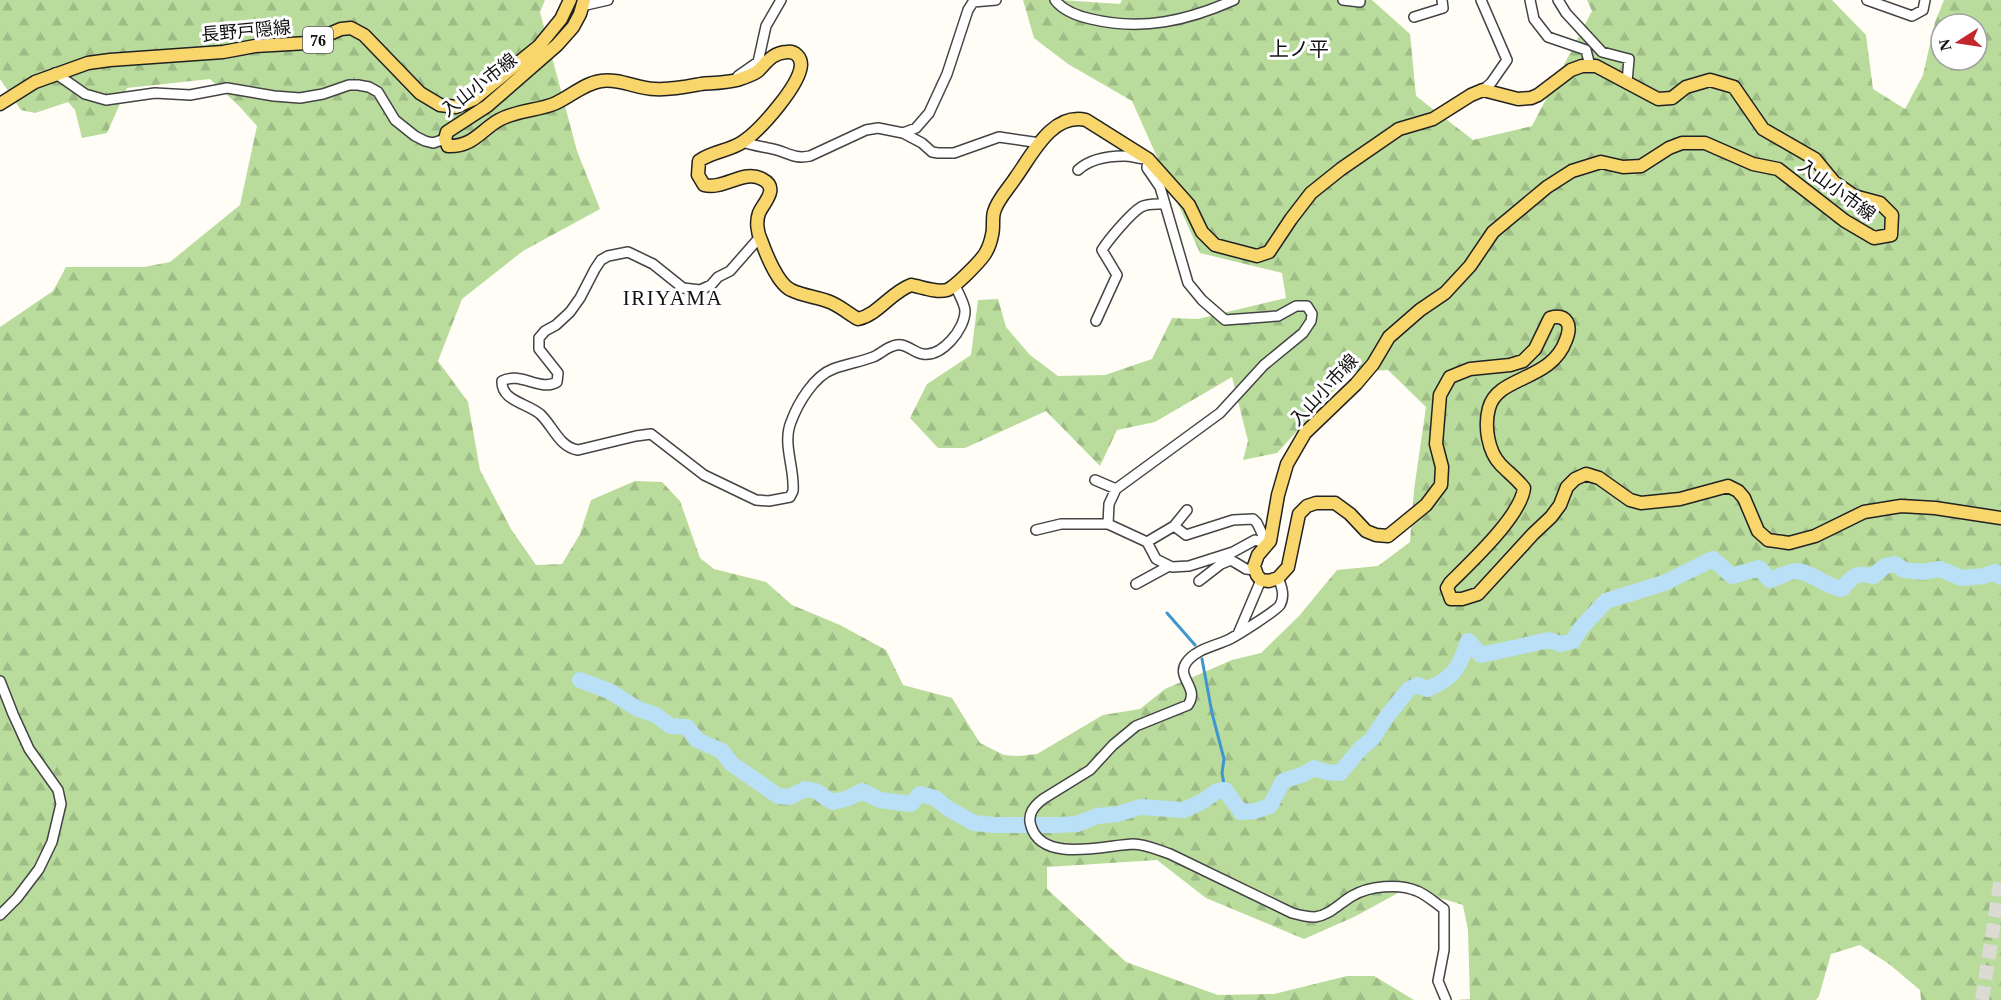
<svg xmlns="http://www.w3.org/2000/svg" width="2001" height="1000" viewBox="0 0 2001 1000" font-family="'Times New Roman','Noto Sans JP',serif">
  <defs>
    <pattern id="forest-firs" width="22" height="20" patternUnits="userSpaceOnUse" patternTransform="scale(1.5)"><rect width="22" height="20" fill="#b9dc9c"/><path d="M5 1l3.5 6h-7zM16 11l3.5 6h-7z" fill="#9ebc85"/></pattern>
  </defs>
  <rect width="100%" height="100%" fill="#fffdf5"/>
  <!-- forest -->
  <path fill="url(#forest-firs)" fill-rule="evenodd" d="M0,0H545L540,12L577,151L600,209L523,251L462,299L438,361L468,402L480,470L511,529L536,565L562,564L580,534L591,500L635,481L662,482L680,501L700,558L714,569L766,582L792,605L840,625L886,650L903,685L952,698L980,743L1004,755L1019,756L1037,754L1103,715L1140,709L1165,689L1232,660L1261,653L1299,616L1337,570L1378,566L1410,542L1414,490L1426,407L1388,370L1351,372L1277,453L1243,460L1248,441L1232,377L1155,422L1117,430L1100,466L1046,411L965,448H938L910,418L927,384L971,355L978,300L998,299L1006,327L1030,355L1058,376L1105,375L1152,359L1172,318L1198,319L1286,298L1282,273L1200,253L1132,101L1068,64L1034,38L1023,0H1061L1120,4L1122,0H1372L1410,34L1416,96L1473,140L1532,126L1592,11L1587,0H1832L1866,35L1873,89L1905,109L1923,75L1935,22L1944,0H2001V1000H1921L1920,990L1889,964L1860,945L1831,954L1819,996L1816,1000H1458L1470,999L1468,930L1463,905L1407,888L1356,916L1304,939L1206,898L1157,860L1047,867V889L1126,962L1218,995L1274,994L1347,976H1374L1414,1000H0V327L53,291L66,267H144L170,262L240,205L257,126L240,107L210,79L127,88L107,133L82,138L75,110L68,102L35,113L21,110L0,79ZM1941,24H1977V60H1941Z"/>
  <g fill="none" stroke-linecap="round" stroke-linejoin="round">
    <!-- stream -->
    <path stroke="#3f96cf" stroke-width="3" d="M1167,613L1195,645
      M1202,659L1212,713L1224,759L1222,773L1225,790"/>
    <!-- river -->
    <path stroke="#b9e0f7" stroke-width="16" d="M580,680L609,691L638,709L656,715L670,726L687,727L697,740L722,751L732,764L778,796L790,797L805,789L816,791L832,802L849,798L862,791L880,800L911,804L920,794L935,798L949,809L974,823L994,825H1059L1077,824L1097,816L1118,814L1140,807L1184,810L1203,801L1217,791L1225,790L1241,812L1255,811L1270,806L1283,781L1304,774L1314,768L1326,772L1340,773L1361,748L1372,739L1387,716L1409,689L1418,685L1427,689C1453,679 1460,667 1468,641L1481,655L1549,640L1560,644L1573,641L1581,628L1606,601L1664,583L1713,559L1732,576L1759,568L1770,580C1777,578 1789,571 1797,571C1814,573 1826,587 1842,589C1853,576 1855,572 1873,576L1885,566L1895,564L1904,570L1922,572L1940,569L1962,578L1984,576L1995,572L2001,577"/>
    <!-- highway-tunnel -->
    <path stroke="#dbdad3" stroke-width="14" stroke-dasharray="14 7" stroke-linecap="butt" d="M1982,1000L2001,878"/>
    <defs>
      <path id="minor" d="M1055,0C1063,11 1078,16 1091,19C1142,31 1187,21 1234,0
        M1343,0L1360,2V0
        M1481,0L1507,60L1491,83L1483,90
        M1530,0L1534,19L1548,37L1586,50L1590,66
        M1558,0L1566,13L1602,52L1629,59L1627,82
        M1867,0L1912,16L1923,10L1925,0
        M582,6L608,0
        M1414,17L1443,8L1442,0
        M55,73L85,94L106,100L155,93L190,95L227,88L274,96L300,98L323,94L349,85H358L369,87L378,92L395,120L415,136L425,141L433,143L445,139
        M738,78V76L758,62L766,26L781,0
        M903,133L916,128L929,113L947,74L968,10L973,2L996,0
        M743,142C754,146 766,147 777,150C790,154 796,159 810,156L866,130L878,128L903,133L922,143L932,152L938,153H954L999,137L1040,143
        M1078,170C1090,159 1107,156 1124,156C1132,156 1140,159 1148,159L1147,168L1160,187L1188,283L1202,300L1225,320L1278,316L1296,306H1307L1312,314L1311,321L1303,333L1264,365L1220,413L1116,489L1109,504L1108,524L1147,542L1156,559L1172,567L1189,566L1233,552L1255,540L1267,544
        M759,238L730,271L718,277L711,285L700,290L683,288L653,264L628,252L608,256L601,260L595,269L580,298L570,312L556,325L545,331L539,338V349L558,373L557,382C540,392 520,371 502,381C501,401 527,403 540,414C553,426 559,447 578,450L636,436L651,434L704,475L756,500L769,501L790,497L793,491C795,468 782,444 791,422C798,403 814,376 833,369C846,364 860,362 873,357C880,354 886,348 893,346C905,341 913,353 923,354C942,357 965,329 965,311C965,304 958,293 955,285
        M1096,321L1117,275L1102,250C1109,239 1130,214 1141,207C1148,203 1157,204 1164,204
        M1095,480L1116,489
        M1174,526L1187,510
        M1036,530L1061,524H1108
        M1147,542L1174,526L1186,535L1233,520L1253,519L1257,523L1267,544
        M1278,578C1282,587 1285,596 1280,605C1276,611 1239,634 1230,639C1216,646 1195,649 1186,663C1176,678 1200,688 1188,705L1136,726L1113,745L1090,770L1043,799C1034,806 1027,814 1031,826C1042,864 1106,845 1133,844C1145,844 1158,850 1170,854L1292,913C1299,915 1308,917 1315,917C1330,915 1340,903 1352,896C1369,886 1399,883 1417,891C1427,895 1435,903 1444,909V950L1438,981L1446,1000
        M1199,581L1221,564L1231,560L1246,569L1255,570
        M1136,584L1169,566
        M1238,634L1261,580
        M0,681L13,714L29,749L58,790L61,804L52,842L39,869L17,898L0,915"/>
      <path id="major" d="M584,0L580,14L573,27L557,45L487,106L447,132L445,139L448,146C473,147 481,130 499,120C517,110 538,111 556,103C571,96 585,83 601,81C619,78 638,89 655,89C671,90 685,87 701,84C712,83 725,83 737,80C743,78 753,75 758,71C767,62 772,53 787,52C795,51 801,57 801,65C800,85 761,129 744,141C731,151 712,151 699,161L698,175L704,185C724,190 744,169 762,179C780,188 764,202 759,213C756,221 757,232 761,240C766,254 778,284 791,290C803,296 818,297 830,302C840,306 849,314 858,319C879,314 890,293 911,285C922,287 936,293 947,290C955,287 982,260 986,252C989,247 991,240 992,235C994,228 992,219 994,212C997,200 1009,188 1016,177C1032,155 1052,112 1086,120L1148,159L1189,205L1202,232L1215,245L1257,256L1269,252L1291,219L1311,193L1341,169L1399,129L1433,119L1471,95L1483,90L1518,99L1531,98L1538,95L1571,70L1582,66H1596L1658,99L1672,98L1686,87L1710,80L1734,87L1763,129L1815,159L1834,182L1854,196L1880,203L1892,215L1891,235L1874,238L1845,221L1778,169L1753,164L1705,143H1682L1669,148L1641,166L1623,167L1601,162L1572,171L1547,187L1493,232L1470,266L1445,293L1420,310L1389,337L1373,364L1356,384L1305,433L1287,464L1278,495L1270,541L1258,555L1254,566L1257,575L1261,580L1269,581L1278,578L1288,567L1299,514L1307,506L1316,503H1335L1350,514L1366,531L1376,535L1388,536L1426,505L1441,485L1442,467L1436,444L1440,395L1450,377L1470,369L1510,365L1523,361L1535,349L1550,318C1557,316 1563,316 1567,322C1570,327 1568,335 1566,340C1551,382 1498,375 1489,408C1484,426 1488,452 1501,465C1509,473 1517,479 1524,488C1521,516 1470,563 1450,583L1447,588L1451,599H1462L1478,594L1533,534L1551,517L1560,505L1567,487L1575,479L1586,474L1599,478L1630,500L1641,503L1680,499L1728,486L1738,491L1744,498L1758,531L1768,540L1789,543L1815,536L1864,512L1901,506L1935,508L2001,518
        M0,104L35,82L88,63L110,60L223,52L255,46L308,43L341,29L351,28L364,35L420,93L440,105L456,107L474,99L539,46L561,19L570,0"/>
    </defs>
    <!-- minor casing -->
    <use href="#minor" stroke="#444" stroke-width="12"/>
    <!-- major casing -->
    <use href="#major" stroke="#222" stroke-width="15"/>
    <!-- minor -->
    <use href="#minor" stroke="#fff" stroke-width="9"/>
    <!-- major -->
    <use href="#major" stroke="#f9d66b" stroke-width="12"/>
  </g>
  <g text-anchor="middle" stroke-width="6" stroke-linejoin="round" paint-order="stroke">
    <!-- shield labels -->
    <rect fill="#fff" stroke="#585858" stroke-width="1.5" x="303" y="27" width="30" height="26" rx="4.5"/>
    <g font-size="16" font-weight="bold" fill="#111">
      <text x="318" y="46">76</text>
    </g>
    <!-- street labels -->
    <g font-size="18" fill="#111" stroke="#fff">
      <text transform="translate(246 31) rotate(-5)" y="6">長野戸隠線</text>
      <text transform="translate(479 85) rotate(-38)" y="6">入山小市線</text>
      <text transform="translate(1837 190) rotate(36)" y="6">入山小市線</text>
      <text transform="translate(1324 390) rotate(-47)" y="6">入山小市線</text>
    </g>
    <!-- neighbourhood labels -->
    <g font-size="20" fill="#111" stroke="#fff">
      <text x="1299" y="56">上ノ平</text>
    </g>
    <!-- quarter labels -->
    <g font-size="21" letter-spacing="1.5" fill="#111" stroke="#fff">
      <text x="673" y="305">IRIYAMA</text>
    </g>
  </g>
  <!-- north arrow -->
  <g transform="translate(1959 42) rotate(258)"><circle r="28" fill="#ffffff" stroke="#a0a0a0" stroke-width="1.5"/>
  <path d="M0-4.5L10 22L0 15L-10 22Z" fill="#c4262e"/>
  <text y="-9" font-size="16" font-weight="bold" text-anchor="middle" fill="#111111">N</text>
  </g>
</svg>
